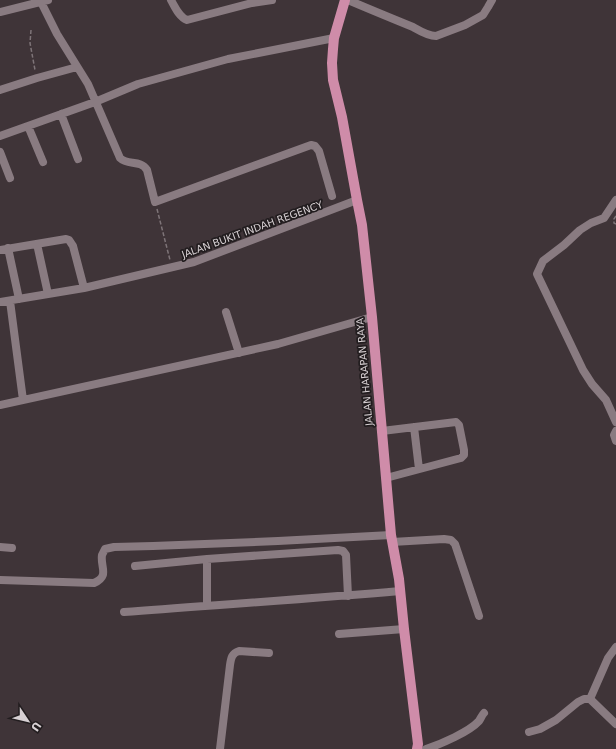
<svg xmlns="http://www.w3.org/2000/svg" width="616" height="749" viewBox="0 0 616 749" font-family="'DejaVu Sans',sans-serif">
  <rect width="100%" height="100%" fill="#3f3438"/>
  <g fill="none" stroke-linecap="round" stroke-linejoin="round">
    <!-- path -->
    <path stroke="#7e7478" stroke-width="1.5" stroke-dasharray="4 2" stroke-linecap="butt" d="M31,30L30,43L35,70
      M157,209L170,260
      M616,216L614,219V223L616,224"/>
    <!-- minor -->
    <path stroke="#897b81" stroke-width="8" d="M171,0C175,7 179,17 187,20L252,3L272,0
      M348,0C369,9 391,18 413,27C420,31 428,36 436,36L465,25L483,15L488,7L492,0
      M41,2L57,34L88,84L120,158C128,166 140,159 147,170L155,202L311,145L315,146L319,151L332,196
      M0,12L48,0
      M0,90L37,78L77,67
      M61,114L78,159
      M28,126L43,162
      M0,136L95,102L138,84L228,59L334,38
      M0,152L10,178
      M616,200L604,218L591,223L580,230L564,245L543,261L537,274L583,370L592,384L606,400L616,422
      M37,244L48,294
      M8,248L19,299
      M0,250L66,239L69,240L73,246L84,288
      M10,301L23,400
      M0,302L84,288L194,262L357,200
      M226,312L239,353
      M0,405L278,344L372,317
      M414,427L419,469
      M382,431L456,422L459,425L464,450V455L461,458L386,478
      M616,431L614,435L616,441
      M392,542L444,539L451,540L455,544L479,616
      M0,547L12,548
      M207,559V605
      M135,566L207,559L338,550L343,551L346,555L348,596
      M0,580L94,583C110,576 100,567 102,555C103,553 104,551 105,549L114,547L153,546L278,541L391,535
      M124,612C216,605 308,599 400,591
      M339,634L404,629
      M616,647L608,658L590,699L616,724
      M529,732L540,729L556,720L578,702L584,699H590
      M220,749L230,665C231,658 232,653 239,651L269,653
      M426,749C441,744 469,732 479,721C481,718 482,715 484,713"/>
    <!-- major -->
    <path stroke="#cf8ca9" stroke-width="10" d="M345,0L334,38L333,49L332,63L333,80L342,117L357,200L362,225L372,317L391,535L399,579L404,629L418,744L417,749"/>
  </g>
  <g text-anchor="middle" stroke-width="3.5" stroke-linejoin="round" paint-order="stroke">
    <!-- street labels -->
    <g font-size="10" fill="#d7d0d3" stroke="#221d1f">
      <text transform="translate(252 229) rotate(-20)" y="4">JALAN BUKIT INDAH REGENCY</text>
      <text transform="translate(364 372) rotate(-95)" y="4">JALAN HARAPAN RAYA</text>
    </g>
  </g>
  <!-- north arrow -->
  <g transform="translate(28 721) rotate(125)" stroke="#221d1f" stroke-width="3" paint-order="stroke">
  <path d="M0-3L7 15L0 10L-7 15Z" fill="#d7d0d3"/>
  <text y="-6" font-size="11" font-weight="bold" text-anchor="middle" fill="#d7d0d3">U</text>
  </g>
</svg>
